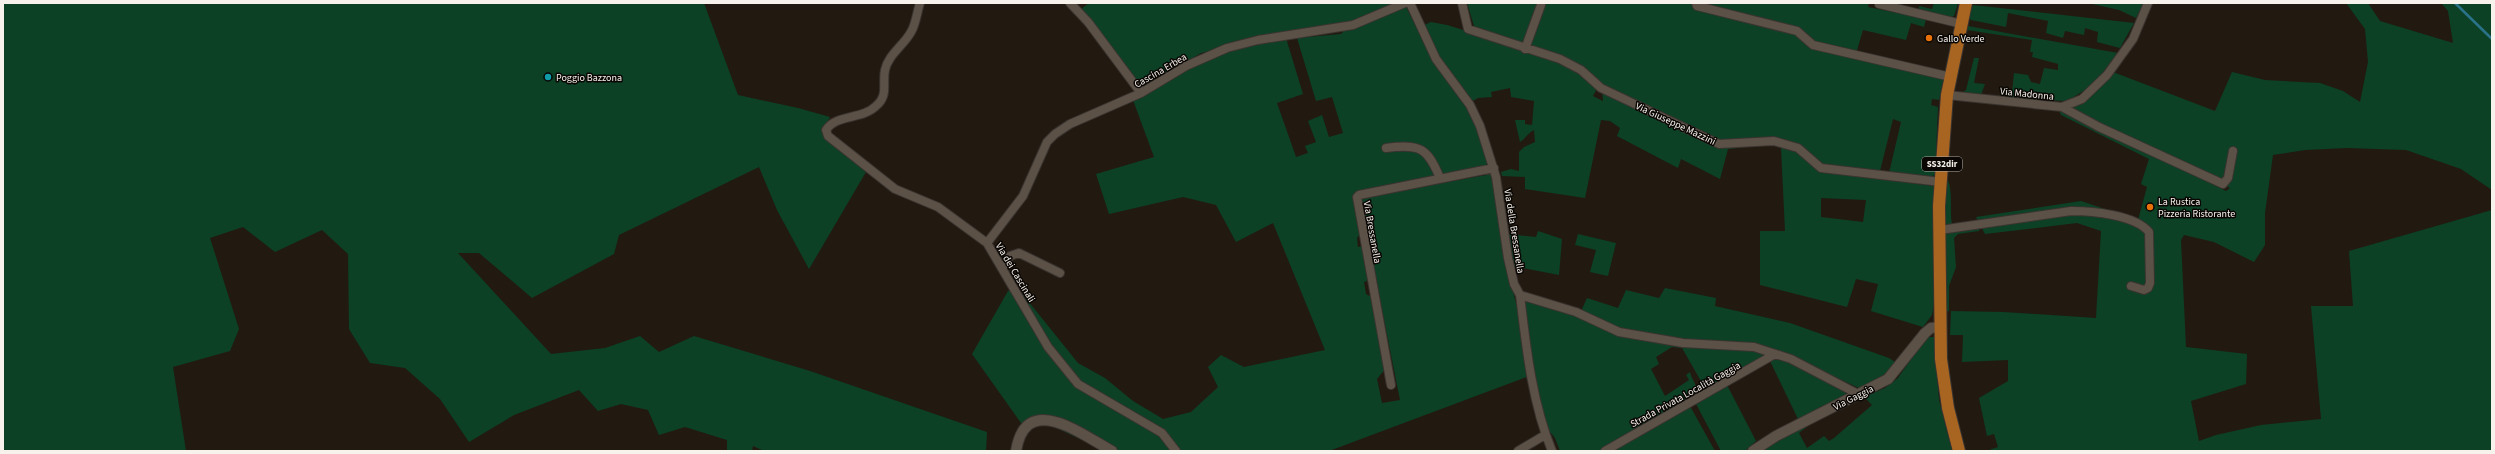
<svg xmlns="http://www.w3.org/2000/svg" width="2495" height="454" viewBox="0 0 2495 454" font-family="'Source Sans 3',sans-serif">
  <rect width="100%" height="100%" fill="#221a11"/>
  <!-- green -->
  <path fill="#0c4126" fill-rule="evenodd" d="M3,3H704L738,95L798,108L830,117L822,132L866,172L809,269L777,210L759,167L619,235L614,254L532,298L479,253H458L551,354L605,348L640,336L659,352L694,336L810,371L987,432L986,451H764L753,446L752,451H727V440L685,427L659,435L648,410L621,404L598,411L579,390L514,415L469,442L440,399L405,368L370,363L349,329L348,254L322,230L275,252L243,227L210,238L239,329L230,351L173,367L186,451H3Z
    M1089,3H1404L1434,62L1464,103L1480,134L1488,162L1485,167C1472,173 1448,177 1435,172L1433,177L1354,194L1361,233L1357,238L1358,247L1363,246L1369,280L1364,282L1366,294L1372,297L1385,369L1377,379L1382,403L1400,400L1360,198L1492,174L1503,252L1517,307L1525,361L1529,376L1329,451H1105L1048,424L1035,423L1026,430L972,354L1008,291H1020L1078,363L1105,378L1133,401L1163,419L1191,412L1218,387L1208,367L1221,355L1244,367L1325,350L1273,223L1236,242L1216,205L1183,197L1109,214L1096,174L1154,157L1133,100L1191,66L1219,53L1286,38L1303,94L1277,103L1296,157L1308,153L1305,146L1316,142L1308,121L1322,115L1329,137L1343,133L1332,97L1316,101L1297,38L1341,34L1343,32L1334,25L1201,53L1142,89L1081,9Z
    M1467,3H1869L1868,7L1926,19L1924,27L1911,23L1906,40L1863,30L1855,57L1944,78L1939,100L1932,99L1931,105L1938,107L1935,175L1929,177L1889,173L1901,122L1893,119L1878,179L1934,186V301L1932,315L1923,327L1871,311L1878,284L1856,279L1847,307L1760,285V231H1785L1781,148L1775,144L1728,149L1720,179L1681,159L1678,168L1617,136L1620,128L1610,121L1601,120L1585,198L1525,189V177L1502,176L1501,172L1511,169L1519,171V152L1524,147L1535,142L1534,130C1528,133 1526,138 1520,142L1515,120H1525V124L1532,125L1534,101L1511,97L1510,88L1491,92L1492,97L1478,98L1471,102L1445,70L1422,26L1431,22L1447,25C1498,42 1555,51 1597,88L1593,96L1603,101L1602,89L1581,70L1474,26ZM1821,198L1866,200L1863,222L1821,217Z
    M1934,3H1958L1954,16L1949,18L1919,11V6L1932,9Z
    M2088,3H2144L2136,18L2119,10Z
    M2346,3H2368L2380,21L2453,43L2448,11L2441,3H2492V190L2461,169L2406,150L2347,148L2305,150L2273,155L2265,213V245L2254,262L2214,242L2184,235L2181,240L2186,347L2247,354L2246,384L2191,401L2199,441L2216,435L2261,425L2321,419L2311,306H2353L2349,251L2492,210V451H1986L1998,447L1994,434L1987,436L1979,398L2008,381V360L1962,362L1963,335H1950L1951,311L2003,312L2096,318L2101,231L2077,223L1985,234L1976,217L2081,201L2138,220L2147,187L2141,184L2149,159L2061,115L2059,111L2062,110L2226,191L2230,188L2177,159L2070,109L2082,102L2113,72L2215,111L2232,72L2265,80L2320,83L2343,91L2360,102L2368,62L2365,29Z
    M1973,5L2134,23L2120,48L2097,42L2098,32L2085,28L2084,35L2065,31L2063,38L2046,33L2048,21L2008,13L2006,27L1971,20L1969,17Z
    M1968,26L2118,53L2093,85L2067,101L2006,98V92H2012L2014,73L2028,75L2031,82L2040,84L2044,68L2058,70V64L2032,57L2033,52H2030L2032,40L1967,30Z
    M1974,58H1979L1974,83L1985,84L1981,95L1962,93L1966,90Z
    M1946,176C1954,190 1949,209 1952,225L1979,228V231L1958,234L1954,238L1956,267L1949,286V311L1946,312Z
    M1538,231L1562,239L1559,275L1512,266L1507,234L1536,237Z
    M1578,234L1616,243L1608,276L1590,272L1596,250L1575,245Z
    M1665,288L1716,298L1715,306L1790,323L1889,358L1898,364L1890,372L1859,388L1781,352L1630,331L1592,317L1582,309L1587,298L1618,308L1626,290L1659,298Z
    M1523,301L1573,313L1618,335L1669,344L1753,350L1766,356L1706,390L1682,348L1672,347L1656,357L1659,364L1651,369L1665,396L1689,380L1686,375L1690,372C1692,382 1701,387 1694,398L1599,451H1560L1555,438L1546,427L1530,358Z
    M1926,337H1934L1939,400L1952,451H1762L1819,417L1799,433L1807,448L1824,436L1829,441L1834,438L1872,405L1864,397L1885,388L1898,378Z
    M1772,359C1797,361 1820,377 1841,388L1846,393L1845,396L1798,419L1770,361Z
    M1727,385L1756,441L1745,451H1721L1696,404Z
    M1690,406L1715,451H1611Z"/>
  <g fill="none" stroke-linecap="round" stroke-linejoin="round">
    <!-- stream -->
    <path stroke="#2a7289" stroke-width="2.5" d="M2455,3L2492,39"/>
    <defs>
      <path id="minor" d="M920,3C917,12 916,24 911,32C904,45 888,55 885,70C882,84 889,95 876,106C862,120 836,114 826,130L828,136L895,189L938,207L987,243L1048,347L1078,384L1162,433L1176,451
        M1070,3L1088,22L1141,93
        M1410,3L1436,59L1470,105L1480,126L1496,177L1508,258L1514,284L1520,295L1576,312L1619,332L1683,343L1754,347L1791,359L1858,394
        M1462,3L1468,29L1560,59L1581,70L1601,88L1719,144L1774,141L1798,148L1821,168L1941,182
        M1696,3L1697,6L1797,31L1813,45L1951,77
        M1879,4L1962,24
        M1525,49L1541,5
        M1947,95L2062,107L2082,99L2107,75L2133,39L2148,3
        M2062,107L2099,127L2223,184L2228,178L2233,151
        M1386,148C1420,144 1427,147 1440,178
        M1940,230L2071,211C2093,211 2135,215 2149,232L2150,283L2148,288L2144,290L2131,286
        M987,243L1023,196L1047,142L1055,134L1070,124L1141,93L1186,66L1227,48L1258,40L1353,25L1405,3
        M1003,267L1010,256L1019,253L1060,273
        M1520,295C1526,346 1532,403 1552,451
        M1391,385L1357,197L1359,195L1494,168
        M1518,451L1545,435
        M1605,451L1775,354"/>
      <path id="tertiary" d="M1016,451C1026,391 1081,434 1112,451
        M1753,451L1776,436L1888,379L1925,333L1931,328L1940,327"/>
      <path id="primary" d="M1959,451L1948,408L1941,359L1939,206L1947,95L1966,3"/>
    </defs>
    <!-- minor casing -->
    <use href="#minor" stroke="#3a3430" stroke-width="10"/>
    <!-- tertiary casing -->
    <use href="#tertiary" stroke="#3a3430" stroke-width="12"/>
    <!-- primary casing -->
    <use href="#primary" stroke="#3a3430" stroke-width="14"/>
    <!-- minor -->
    <use href="#minor" stroke="#5c5147" stroke-width="8"/>
    <!-- tertiary -->
    <use href="#tertiary" stroke="#5c5147" stroke-width="10"/>
    <!-- primary -->
    <use href="#primary" stroke="#a86521" stroke-width="12"/>
  </g>
  <!-- markers -->
  <g fill="#e8710a" stroke="#090603" stroke-width="1.5">
    <circle cx="1929" cy="38" r="4"/>
    <circle cx="2150" cy="207" r="4"/>
  </g>
  <circle fill="#0f9aa8" stroke="#090603" stroke-width="1.5" cx="548" cy="77" r="4"/>
  <g text-anchor="middle" stroke-width="3" stroke-linejoin="round" paint-order="stroke">
    <!-- shield labels -->
    <rect fill="#090603" stroke="#b0aba6" stroke-width="1" x="1922" y="157" width="40" height="14" rx="3"/>
    <g font-size="9" font-weight="bold" fill="#f8f2ec">
      <text x="1942" y="167">SS32dir</text>
    </g>
    <!-- poi labels -->
    <g font-size="10" fill="#f8f2ec" stroke="#090603" text-anchor="start">
      <text x="1937" y="42">Gallo Verde</text>
      <text x="556" y="81">Poggio Bazzona</text>
      <text x="2158" y="205">La Rustica<tspan x="2158" dy="12">Pizzeria Ristorante</tspan></text>
    </g>
    <!-- street labels -->
    <g font-size="10" fill="#f8f2ec" stroke="#090603">
      <text transform="translate(1160 70) rotate(-30)" y="4">Cascina Erbea</text>
      <text transform="translate(2027 93) rotate(6)" y="4">Via Madonna</text>
      <text transform="translate(1676 123) rotate(25)" y="4">Via Giuseppe Mazzini</text>
      <text transform="translate(1515 231) rotate(81)" y="4">Via della Bressanella</text>
      <text transform="translate(1373 232) rotate(80)" y="4">Via Bressanella</text>
      <text transform="translate(1016 272) rotate(59)" y="4">Via dei Cascinali</text>
      <text transform="translate(1685 394) rotate(-29)" y="4">Strada Privata Località Gaggia</text>
      <text transform="translate(1853 397) rotate(-27)" y="4">Via Gaggia</text>
    </g>
  </g>
  <!-- border -->
  <rect width="2495" height="454" fill="none" stroke="#f8f2ec" stroke-width="8"/>
</svg>
